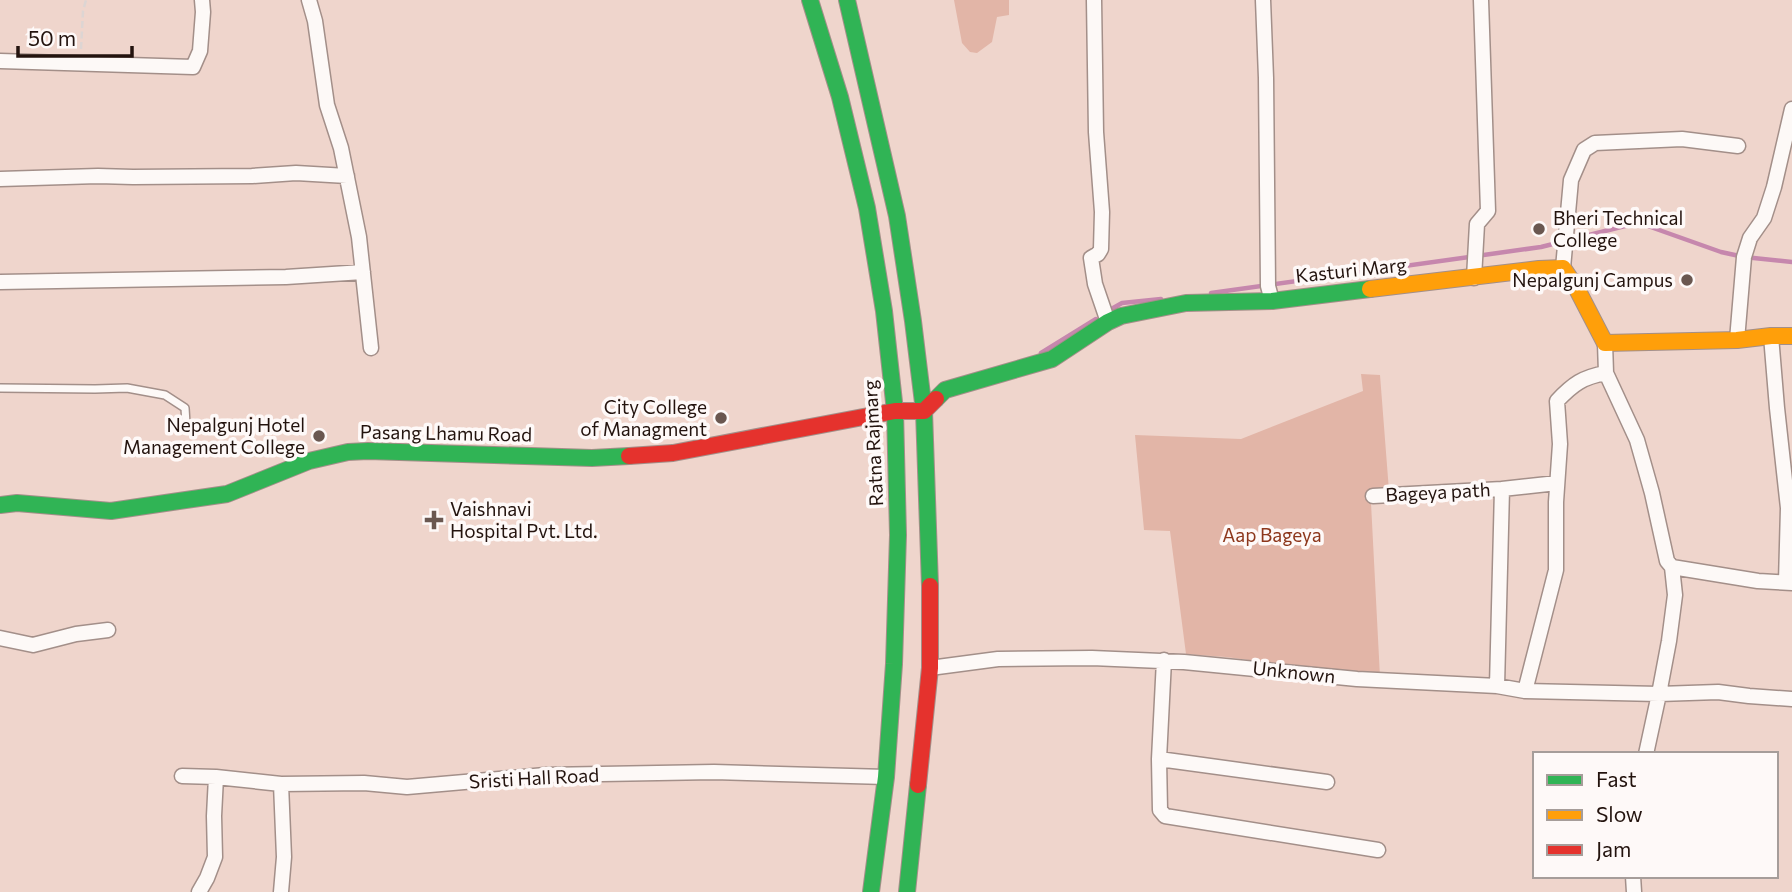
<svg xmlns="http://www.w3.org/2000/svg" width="1792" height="892" viewBox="0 0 1792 892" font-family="Commissioner,sans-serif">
  <rect width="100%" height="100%" fill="#efd5cc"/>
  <!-- green -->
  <path fill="#e2b5a7" d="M954,0H1009V15L997,17L992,42L977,53L970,52L962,43Z
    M1361,374L1380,375L1389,491L1369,495L1371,503L1380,677L1226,657L1186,654L1170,531L1144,530L1135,435L1241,439L1363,391Z"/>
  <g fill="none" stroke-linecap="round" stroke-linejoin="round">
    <!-- stream -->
    <path stroke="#c687ad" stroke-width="4.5" d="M1211,293L1541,247L1625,226L1645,225L1721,252L1744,257L1792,262
      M1106,312L1122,303L1161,299
      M1041,353L1096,319"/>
    <defs>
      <path id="lane" d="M0,388L95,389L127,388L165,395L185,408L186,424"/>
      <path id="street" d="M309,0L315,21L327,105L341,148L359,237L371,348
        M1094,0L1096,132L1102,212L1101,249L1098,254L1091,258L1095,284L1108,322
        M1263,0L1266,78L1268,286L1272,301
        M0,61L193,67L200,51L203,12L202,0
        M0,179L98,176L133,177L252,176L296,173L347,176
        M1563,268L1571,180L1584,150L1595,143L1682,139L1738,146
        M1474,278L1477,224L1488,211L1481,0
        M0,282L286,277L363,272
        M1771,336L1777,408L1788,508L1786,582
        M1737,340L1744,257L1750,238L1764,218L1774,187L1792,109
        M1605,343L1606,373L1637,440L1652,493L1667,561L1672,567L1758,581L1792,583
        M1373,496L1502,489
        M1672,567L1675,595L1669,641L1659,694L1718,692L1749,696L1792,699
        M0,638L33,645L76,634L108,630
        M1164,660L1159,759L1327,782
        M930,668L998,659L1092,658L1184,662L1357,679L1497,686L1525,691L1659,694L1646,754
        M1497,686L1502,489L1557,483
        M1525,691L1556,570V502L1560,444L1557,401C1573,384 1583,377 1606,373
        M1159,759L1160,810L1165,816L1378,850
        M182,776L216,777L281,784L364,783L407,787L545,775L714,772L886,777
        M1633,876L1634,892
        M199,892L207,878L215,857L214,816L216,777
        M281,892L284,857L281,784"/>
      <path id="fast" d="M810,0L840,97L867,208L884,311L895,411L898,535L894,664L886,777L871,892
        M847,0L897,216L913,321L924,411L930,586
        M936,399L945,390L1052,359L1108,322L1121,316L1186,303L1272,301L1370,289
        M0,505L17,503L111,511L227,494L309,461L348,452L368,451L592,458L629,456
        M907,892L918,785"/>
      <path id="slow" d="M1370,289L1539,269L1563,268L1577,289L1605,343L1737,340L1771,336H1792"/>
      <path id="jam" d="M629,456L673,453L895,411H924L936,399
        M918,785L930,668V586"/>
    </defs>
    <!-- lane casing -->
    <use href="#lane" stroke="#a38f89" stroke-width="10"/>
    <!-- street casing -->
    <use href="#street" stroke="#a38f89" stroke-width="17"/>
    <!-- fast casing -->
    <use href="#fast" stroke="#a38f89" stroke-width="18"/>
    <!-- slow casing -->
    <use href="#slow" stroke="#a38f89" stroke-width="18"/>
    <!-- jam casing -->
    <use href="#jam" stroke="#a38f89" stroke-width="18"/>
    <!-- path -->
    <path stroke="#ddd5d3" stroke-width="2.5" stroke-dasharray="7 3.5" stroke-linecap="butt" d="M81,49L83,11L86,0"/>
    <!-- lane -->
    <use href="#lane" stroke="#fdf9f7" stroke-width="7"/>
    <!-- street -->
    <use href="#street" stroke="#fdf9f7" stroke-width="14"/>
    <!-- fast -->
    <use href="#fast" stroke="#30b455" stroke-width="16"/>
    <!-- slow -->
    <use href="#slow" stroke="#ff9f0a" stroke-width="16"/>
    <!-- jam -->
    <use href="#jam" stroke="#e5322d" stroke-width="16"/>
  </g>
  <!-- markers -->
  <g fill="#6a5750" stroke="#fef9f8" stroke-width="2.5">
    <circle cx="1539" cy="229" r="7"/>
    <circle cx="1687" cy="280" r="7"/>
    <circle cx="721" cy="418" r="7"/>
    <circle cx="319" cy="436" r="7"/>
    <path d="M430.5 509.5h7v7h7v7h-7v7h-7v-7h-7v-7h7z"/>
  </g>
  <g text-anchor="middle" stroke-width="7" stroke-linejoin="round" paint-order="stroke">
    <!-- poi labels -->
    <g font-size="19" fill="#23130e" stroke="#fef9f8" text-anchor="end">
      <text x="1553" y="225" text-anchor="start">Bheri Technical<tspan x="1553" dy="22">College</tspan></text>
      <text x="1673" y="287">Nepalgunj Campus</text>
      <text x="707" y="414">City College<tspan x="707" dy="22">of Managment</tspan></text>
      <text x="305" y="432">Nepalgunj Hotel<tspan x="305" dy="22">Management College</tspan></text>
      <text x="450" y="516" text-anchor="start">Vaishnavi<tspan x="450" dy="22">Hospital Pvt. Ltd.</tspan></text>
    </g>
    <!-- street labels -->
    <g font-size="19" fill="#23130e" stroke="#fef9f8">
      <text transform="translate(1351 270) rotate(-6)" y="7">Kasturi Marg</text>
      <text transform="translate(446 433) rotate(1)" y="7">Pasang Lhamu Road</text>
      <text transform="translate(873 443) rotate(-93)" y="7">Ratna Rajmarg</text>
      <text transform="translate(1438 492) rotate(-3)" y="7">Bageya path</text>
      <text transform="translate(1294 672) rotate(6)" y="7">Unknown</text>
      <text transform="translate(534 778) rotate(-3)" y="7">Sristi Hall Road</text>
    </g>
    <!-- park labels -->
    <g font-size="19" fill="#8d371c" stroke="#fef9f8">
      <text x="1272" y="542">Aap Bageya</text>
    </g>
  </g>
  <!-- legend -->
  <rect x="1533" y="752" width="245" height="126" fill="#fef9f8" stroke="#a69d9a" stroke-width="2"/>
  <rect x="1547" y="775" width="35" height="10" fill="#30b455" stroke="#a69d9a" stroke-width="2"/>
  <text x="1596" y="787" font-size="21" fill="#23130e">Fast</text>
  <rect x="1547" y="810" width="35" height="10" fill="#ff9f0a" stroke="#a69d9a" stroke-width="2"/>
  <text x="1596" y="822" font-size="21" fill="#23130e">Slow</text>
  <rect x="1547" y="845" width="35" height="10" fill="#e5322d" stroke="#a69d9a" stroke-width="2"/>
  <text x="1596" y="857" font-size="21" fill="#23130e">Jam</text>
  <!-- scale -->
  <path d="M18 46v10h114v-10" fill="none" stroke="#23130e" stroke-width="3.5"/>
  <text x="28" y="46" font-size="21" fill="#23130e" stroke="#fef9f8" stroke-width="5" paint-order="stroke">50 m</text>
</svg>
